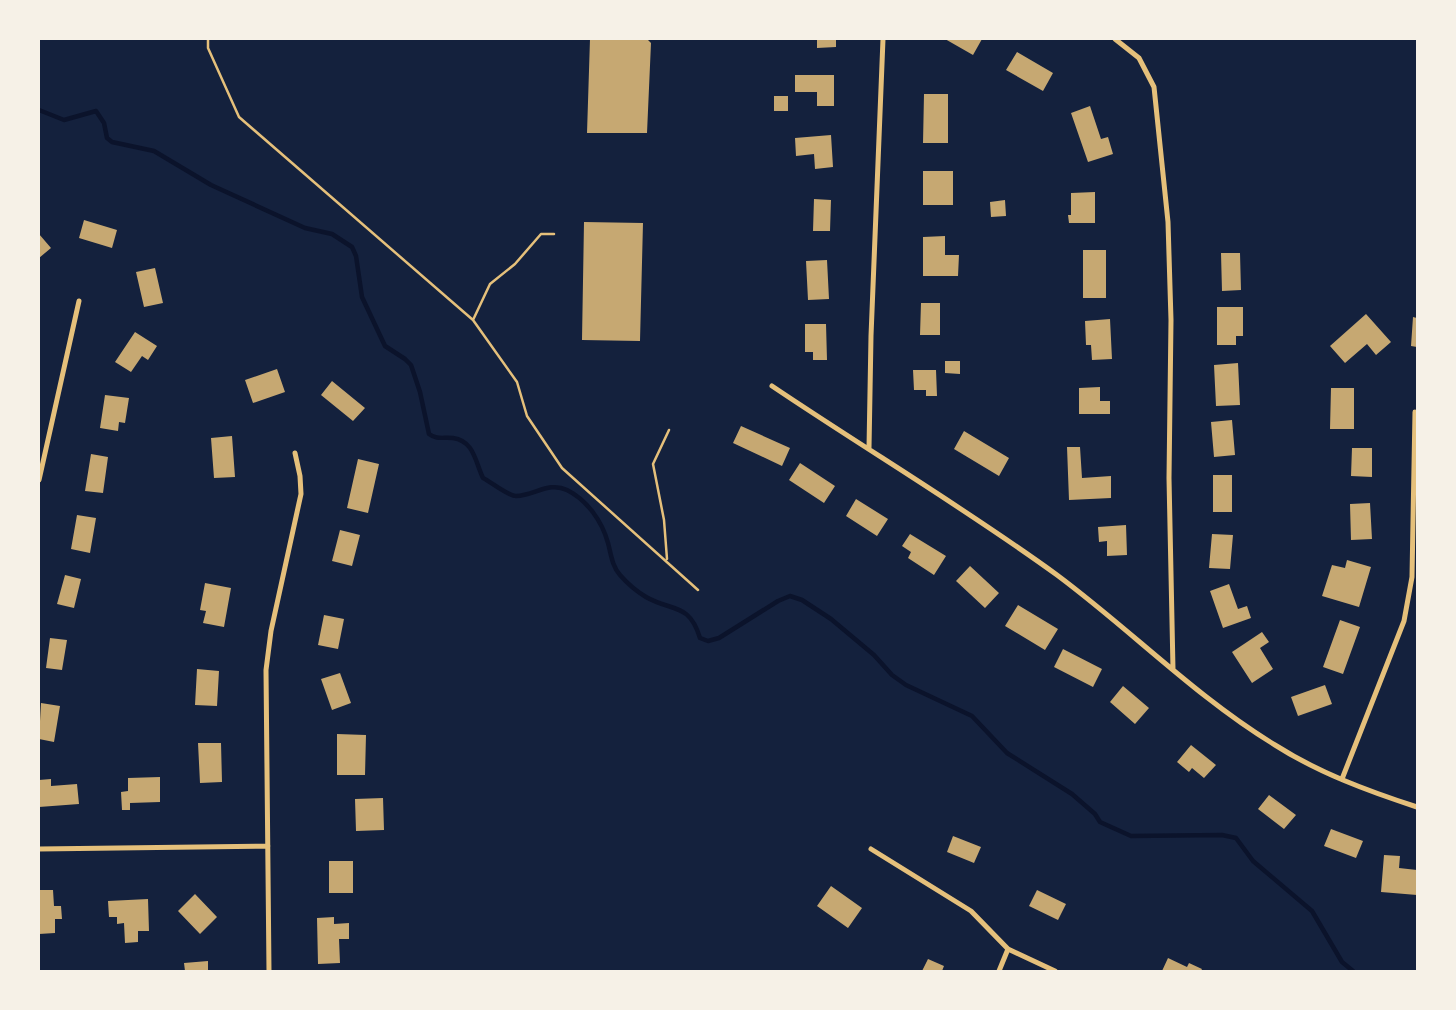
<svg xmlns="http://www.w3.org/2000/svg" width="1456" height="1010" viewBox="0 0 1456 1010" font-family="Cabin,sans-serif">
  <rect width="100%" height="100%" fill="#14213d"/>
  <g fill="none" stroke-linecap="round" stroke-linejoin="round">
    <!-- stream -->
    <path stroke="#0b132b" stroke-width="4.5" d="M39,110L64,120L96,111L104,123L107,138L112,142L154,151L211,185L305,228L332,234L352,247L356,256L362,297L385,346L405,359L411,365L420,392L429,434C437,440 443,437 453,438C474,441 475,461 483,478C491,482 508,496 516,496C534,496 549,481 567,490C587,500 602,521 608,543C611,554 612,566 620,575C627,583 636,591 646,597C672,612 689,602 700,638L708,641L719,638L778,601L790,596L802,600L831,619L874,655L892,675L906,685L972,716L1007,753L1072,794L1095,814L1100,822L1131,836L1222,835L1236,838L1253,861L1312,911L1342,962L1353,971"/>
  </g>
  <!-- building -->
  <path fill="#c6a872" d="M590,39H647L651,43L647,133H587Z
    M817,39H836V47L817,48Z
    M945,39H982L973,55Z
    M1017,52L1053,73L1043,91L1006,70Z
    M795,75H834V106H817V92H795Z
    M924,94H948V143H923Z
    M774,96H788V111H774Z
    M1090,106L1101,139L1108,137L1113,154L1088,162L1071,113Z
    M831,135L833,167L815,169L814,154L796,156L795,138Z
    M923,171H953V205H923Z
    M1095,192V223H1069L1068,215H1071V193Z
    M814,199L831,200L830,231H813Z
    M1005,200L1006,216L991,217L990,202Z
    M84,220L117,230L112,248L79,238Z
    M584,222L643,223L640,341L582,340Z
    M39,234L51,248L39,258Z
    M945,236V255H959L958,276H923V237Z
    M1083,250H1106V298H1083Z
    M1221,253H1240L1241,290L1222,291Z
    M827,260L829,299L808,300L806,261Z
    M155,268L163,303L144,307L136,272Z
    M921,303H940V335H920Z
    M1217,307H1243V336H1236V345H1217Z
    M1366,314L1391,342L1376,355L1367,344L1345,363L1330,346Z
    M1413,317L1417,318V347L1411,346Z
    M1110,319L1112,359L1092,360L1091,345H1086L1085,321Z
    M805,324H826L827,360H813V352H805Z
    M135,332L157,346L148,360L142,356L131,372L115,362Z
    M945,361H960V374L945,373Z
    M1238,363L1240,405L1216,406L1214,365Z
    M277,369L285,392L253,403L245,380Z
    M913,370H936L937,396H926V390H914Z
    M332,381L365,408L353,421L321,395Z
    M1100,387V401H1110V414H1079V388Z
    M1331,388H1354V429H1330Z
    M105,395L129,398L125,423L119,422L118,431L100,428Z
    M1232,420L1235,455L1214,457L1211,422Z
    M741,426L790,448L782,466L733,443Z
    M964,431L1009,458L999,476L954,449Z
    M232,436L235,477L214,478L211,438Z
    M1067,447H1080L1082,478L1111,476V498L1069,500Z
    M1352,448H1372V477L1351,476Z
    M91,454L108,457L103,493L85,491Z
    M358,459L379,464L368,513L347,508Z
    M800,463L835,486L824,503L789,480Z
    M1213,475H1232V512H1213Z
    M856,499L888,519L877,536L846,516Z
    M1370,503L1372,539L1351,540L1350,504Z
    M77,515L96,518L90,553L71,549Z
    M1126,525L1127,555L1107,556V541L1099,542L1098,527Z
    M340,530L360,535L352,566L332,561Z
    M910,534L946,556L934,575L908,558L911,552L902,546Z
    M1212,534L1233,535L1230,569L1209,568Z
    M1347,560L1371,567L1359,607L1322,596L1332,565L1345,568Z
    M970,566L999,593L985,608L956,581Z
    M65,575L81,579L74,608L57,604Z
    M205,583L231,588L224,627L203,623L206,611L200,610Z
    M1229,584L1238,609L1247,606L1251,618L1223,628L1210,591Z
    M1018,605L1058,629L1045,650L1005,626Z
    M324,615L344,619L338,649L318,645Z
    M1340,620L1360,627L1343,674L1323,667Z
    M1262,632L1269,642L1260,648L1273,669L1252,683L1232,652Z
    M50,638L67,640L62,670L46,668Z
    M1063,649L1102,669L1093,687L1054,667Z
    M197,669L219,671L217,706L195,705Z
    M340,673L351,703L332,710L321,679Z
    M1325,685L1332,704L1298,716L1291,697Z
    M1123,686L1149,708L1135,724L1110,702Z
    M41,703L60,706L54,742L39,739Z
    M337,734L366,735L365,775H337Z
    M198,743H221L222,782L200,783Z
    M1191,745L1216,765L1204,778L1192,768L1189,772L1177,762Z
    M160,777V802L130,803V810H122L121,792L128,791V778Z
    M51,779V786L77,784L79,804L39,807V780Z
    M1269,795L1296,815L1284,829L1258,809Z
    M383,798L384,830L356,831L355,799Z
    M1331,829L1363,841L1356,858L1324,846Z
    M953,836L981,847L974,863L947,852Z
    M1384,855L1400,856L1399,868L1417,870V895L1381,892Z
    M329,861H353V893H329Z
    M831,886L862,908L848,928L817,906Z
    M39,890H53L54,906H61L62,919H55V933L39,934Z
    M1037,890L1066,904L1058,920L1029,906Z
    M195,894L217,917L200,934L178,911Z
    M148,899L149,931H138V942L125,943L124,923L117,924V917H109L108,901Z
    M334,917V924L349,923V939H339L340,963L318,964L317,918Z
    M1168,958L1187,967L1189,963L1202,969L1201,971H1162Z
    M928,959L944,966L942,971H922Z
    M208,961V971H185L184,963Z"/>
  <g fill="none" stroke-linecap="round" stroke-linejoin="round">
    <!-- path -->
    <path stroke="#e5c07b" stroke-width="2.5" d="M208,39V48L239,117L473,320L517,382L527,416L562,468L698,590
      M473,320L490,284L515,264L541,234H554
      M667,559L664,520L653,464L669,430"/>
    <!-- minor -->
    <path stroke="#e5c07b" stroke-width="5" d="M1115,39L1139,58L1154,87L1168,222L1171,320L1169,478L1173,669
      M772,386C867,450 965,508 1057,575C1131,630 1196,697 1275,745C1319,773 1368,791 1417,807
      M869,448L871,336L883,39
      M39,480L79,301
      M1342,779L1404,621L1412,577L1415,412
      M39,849L268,846
      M871,849L971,911L1008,949L1055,971
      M269,971L266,670L271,631L301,494L300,476L295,453
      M999,971L1008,949"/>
  </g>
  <!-- border -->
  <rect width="1456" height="1010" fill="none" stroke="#f6f1e7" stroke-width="80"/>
</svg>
